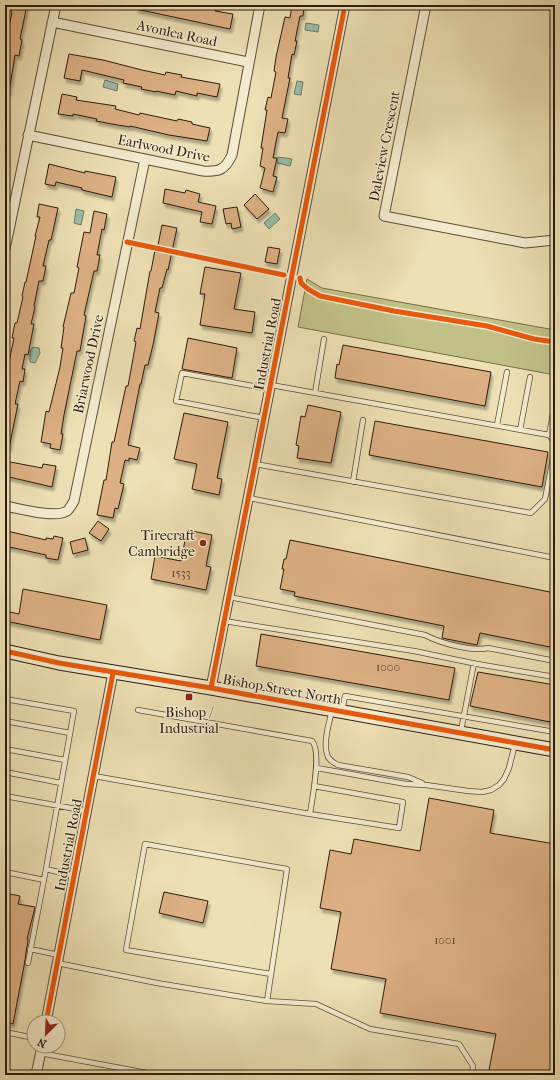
<svg xmlns="http://www.w3.org/2000/svg" width="560" height="1080" viewBox="0 0 560 1080" font-family="'IM FELL French Canon',serif">
  <defs>
    <filter id="shadow"><feDropShadow dx="2" dy="4" stdDeviation="1" flood-color="#0004"/></filter>
  </defs>
  <rect width="100%" height="100%" fill="#ede0b4"/>
  <filter id="stains"><feTurbulence type="fractalNoise" baseFrequency=".005" numOctaves="4"/><feColorMatrix values="0 0 0 0 .2 0 0 0 0 .09 0 0 0 0 .02 0 0 0 .5 -.17"/></filter>
  <radialGradient id="worn" r=".72"><stop offset=".6" stop-color="#630" stop-opacity="0"/><stop offset="1" stop-color="#630" stop-opacity=".3"/></radialGradient>
  <!-- green -->
  <path fill="#c0c087" stroke="#786e4b" d="M307,279L322,288L555,330V375L298,327Z"/>
  <!-- water -->
  <path fill="#9abda9" stroke="#6f7d6b" d="M306,23L319,25L318,32L305,30Z
    M105,80L118,84L117,91L103,87Z
    M297,81L303,82L301,95L294,94Z
    M278,157L292,159L290,166L277,163Z
    M76,209L84,211L81,225L74,223Z
    M275,213L280,219L269,229L264,223Z
    M33,347L39,348L40,353L35,363L30,362V351Z"/>
  <!-- building -->
  <path fill="#dcb083" stroke="#2f1c0f" filter="url(#shadow)" d="M12,5H27L20,39L22,40L19,56L15,55L9,92H5V40H6L12,13H11Z
    M137,5H181L199,9L200,5H217L215,11L233,14L230,29L136,9Z
    M292,5H304L303,16H300L295,41H297L294,55L292,54L288,78H290L282,118L288,119L285,133L278,132L273,158H277L273,176L277,177L273,192L260,188L265,168L260,166L263,148H261L267,110H265L268,97L271,98L276,72L274,71L276,57L285,17L290,18Z
    M69,54L103,60L142,70L165,75L166,72L182,75L181,77L220,84L217,97L197,93V96L176,91L175,95L156,91V92L141,89L142,87L123,83L124,80L82,70L80,81L64,78Z
    M62,94L77,97L76,100L116,106L115,109L139,115L140,113L177,121L178,119L192,122V124L210,128L207,141L169,135L130,126V127L112,124L96,121L97,119L73,114V116L58,114Z
    M49,164L85,173V171L116,177L112,197L82,190V188L56,182L55,186L45,184Z
    M165,189L185,193L186,190L200,194L198,202L216,206L212,224L200,222L202,212L163,203Z
    M255,194L269,209L257,219L244,205Z
    M39,204L58,208L51,240H49L43,266H46L43,281H39L34,306L35,307L31,324H34L28,355L25,354L22,369H25L23,382L20,381L15,404H18L9,448L5,447V368L6,362H9L14,338H12L15,323H17L23,297L22,296L25,282H26L36,236H35L40,217H37Z
    M237,207L241,227L232,229L231,223L226,224L223,209Z
    M94,211L107,214L104,230L102,229L97,255H100L97,271H94L84,315L86,316L80,351H77L64,415L61,434H63L60,450L50,448L51,444L41,442L46,411L49,412L60,367L63,348H61L64,327H63L71,293H74L79,268L77,267L84,232L90,233Z
    M162,225L177,228L168,270L167,269L162,288H160L155,312L159,313L153,345L148,365H145L141,384H140L128,445L140,448L137,460L129,458V461L125,460L120,483L124,484L118,509L115,508L113,518L97,515L104,480H106L112,442H114L126,386H128L136,342L134,341L137,328L140,329L150,271H151L155,250H157Z
    M268,247L280,249L277,264L265,262Z
    M205,267L241,273L234,309L255,312L252,333L200,325L205,294H200Z
    M188,338L237,348L232,378L182,369Z
    M343,345L491,372L485,406L335,378L337,364L339,365Z
    M308,405L341,412L331,463L297,458L299,446L296,445L301,416L305,417Z
    M184,413L228,422L217,478L222,479L219,495L192,489L197,464L174,459Z
    M375,421L548,452L542,487L369,455Z
    M5,461L42,468L43,464L56,466L52,487L5,476Z
    M98,521L109,529L101,541L89,533Z
    M187,530L212,535L206,566L211,567L206,590L151,579L155,556L181,561Z
    M7,531L46,540V538L53,539L54,536L63,538L58,560L46,558V555L5,546Z
    M85,538L88,550L73,554L70,542Z
    M290,540L555,593V648L480,633L477,645L442,638L444,626L294,596L295,592L280,589L284,569H282L284,559H286Z
    M23,589L107,605L100,640L5,621V611L19,614Z
    M261,634L455,668L449,700L256,666Z
    M478,672L555,685V723L470,706Z
    M429,798L494,810L490,833L555,844V1075H488L496,1034L380,1013L386,979L331,969L341,912L320,908L330,850L351,854L354,839L420,851Z
    M164,892L208,901L203,923L159,913Z
    M5,893L20,896L18,904L35,907L27,939L28,940L24,966L13,1024L5,1022Z"/>
  <g fill="none" stroke-linecap="round" stroke-linejoin="round">
    <defs>
      <path id="lane" d="M271,385L549,435L555,403
        M315,393L324,339
        M264,418L176,401L182,373L270,389
        M497,425L507,372
        M520,430L530,377
        M549,435L555,443
        M255,464L531,513L545,499L555,449
        M353,482L363,420
        M249,498L555,558
        M229,597L425,635C440,643 472,652 488,648L555,661
        M224,621L414,651L477,664L555,677
        M5,699L74,711L46,869
        M138,710L312,741C322,751 312,799 310,814L399,828L403,802L314,786
        M332,711C329,722 323,743 327,754C328,760 333,762 338,765L408,777L422,783
        M342,711L345,696L555,732
        M5,721L70,733
        M461,731L474,663
        M5,749L65,760
        M317,768L406,784L426,785L468,791L482,792L491,790L499,785L504,779L509,768L515,744
        M5,772L61,783
        M94,776L310,814
        M5,796L87,811
        M5,872L44,880
        M30,949L59,955
        M28,963L46,869L74,876
        M57,963L157,983L267,1001L316,1004L370,1029L459,1044L473,1066L472,1075
        M267,1001L287,869L145,844L126,950L271,974
        M5,1032L34,1038
        M40,1053L158,1075"/>
      <path id="street" d="M426,5L384,216L525,243L555,240
        M52,22L248,62
        M28,135L203,171C219,172 225,170 232,155L260,5
        M5,249L56,5
        M5,506C18,508 55,519 67,511C69,510 72,504 74,501L145,159
        M211,688L345,5
        M46,1022L113,673
        M36,1075L42,1046"/>
      <path id="secondary" d="M5,651L59,663L211,688L555,750"/>
    </defs>
    <!-- lane casing -->
    <use href="#lane" stroke="#5e4d38" stroke-width="6"/>
    <!-- street casing -->
    <use href="#street" stroke="#5e4d38" stroke-width="11"/>
    <!-- secondary casing -->
    <use href="#secondary" stroke="#2f1c0f" stroke-width="15"/>
    <!-- lane -->
    <use href="#lane" stroke="#f3ebce" stroke-width="4.5"/>
    <!-- street -->
    <use href="#street" stroke="#f3ebce" stroke-width="9"/>
    <!-- secondary -->
    <use href="#secondary" stroke="#f3ebce" stroke-width="13"/>
    <defs>
      <path id="cycleway" d="M127,242L284,275
        M300,278L301,283L308,289L320,296L394,311L487,326L534,339L555,342
        M5,651L59,663L211,688L555,750
        M211,688L345,5
        M46,1022L113,673"/>
    </defs>
    <!-- cycleway casing -->
    <use href="#cycleway" stroke="#f3ebce" stroke-width="8"/>
    <!-- cycleway -->
    <use href="#cycleway" stroke="#e8590c" stroke-width="5"/>
  </g>
  <!-- markers -->
  <g fill="#8f2418" stroke="#f3ebce" stroke-width="1.5">
    <circle cx="203" cy="543" r="4"/>
    <rect x="185" y="693" width="8" height="8" rx="2"/>
  </g>
  <g text-anchor="middle" stroke-width="3" stroke-linejoin="round" paint-order="stroke">
    <!-- number labels -->
    <g font-size="12" fill="#5a412c">
      <text x="181" y="577">1533</text>
      <text x="388" y="671">1000</text>
      <text x="445" y="944">1001</text>
    </g>
    <!-- street labels -->
    <g font-size="14" fill="#2f1c0f" stroke="#f3ebce">
      <text transform="translate(177 33) rotate(12)" y="5">Avonlea Road</text>
      <text transform="translate(384 146) rotate(-79)" y="5">Daleview Crescent</text>
      <text transform="translate(164 148) rotate(11)" y="5">Earlwood Drive</text>
      <text transform="translate(267 344) rotate(-79)" y="5">Industrial Road</text>
      <text transform="translate(88 364) rotate(-78)" y="5">Briarwood Drive</text>
      <text transform="translate(282 689) rotate(10)" y="5">Bishop Street North</text>
      <text transform="translate(68 845) rotate(-79)" y="5">Industrial Road</text>
    </g>
    <!-- poi labels -->
    <g font-size="14" fill="#2f1c0f" stroke="#f3ebce" text-anchor="end">
      <text x="195" y="540">Tirecraft<tspan x="195" dy="16">Cambridge</tspan></text>
      <text x="189" y="717" text-anchor="middle">Bishop /<tspan x="189" dy="16">Industrial</tspan></text>
    </g>
  </g>
  <!-- margin -->
  <rect width="560" height="1080" fill="none" stroke="#ede0b4" stroke-width="20"/>
  <rect x="6" y="6" width="548" height="1068" fill="none" stroke="#2f1c0f" stroke-width="2"/>
  <rect x="10" y="10" width="540" height="1060" fill="none" stroke="#2f1c0f"/>
  <!-- north arrow -->
  <g transform="translate(46 1034) rotate(204)"><circle r="19" fill="#f3ebce" stroke="#a59882"/>
  <path d="M0-3L7 15L0 10L-7 15Z" fill="#8f2418"/>
  <text y="-6" font-size="11" font-weight="bold" text-anchor="middle" fill="#2f1c0f">N</text>
  </g>
  <rect width="100%" height="100%" filter="url(#stains)"/>
  <rect width="100%" height="100%" fill="url(#worn)"/>
</svg>
